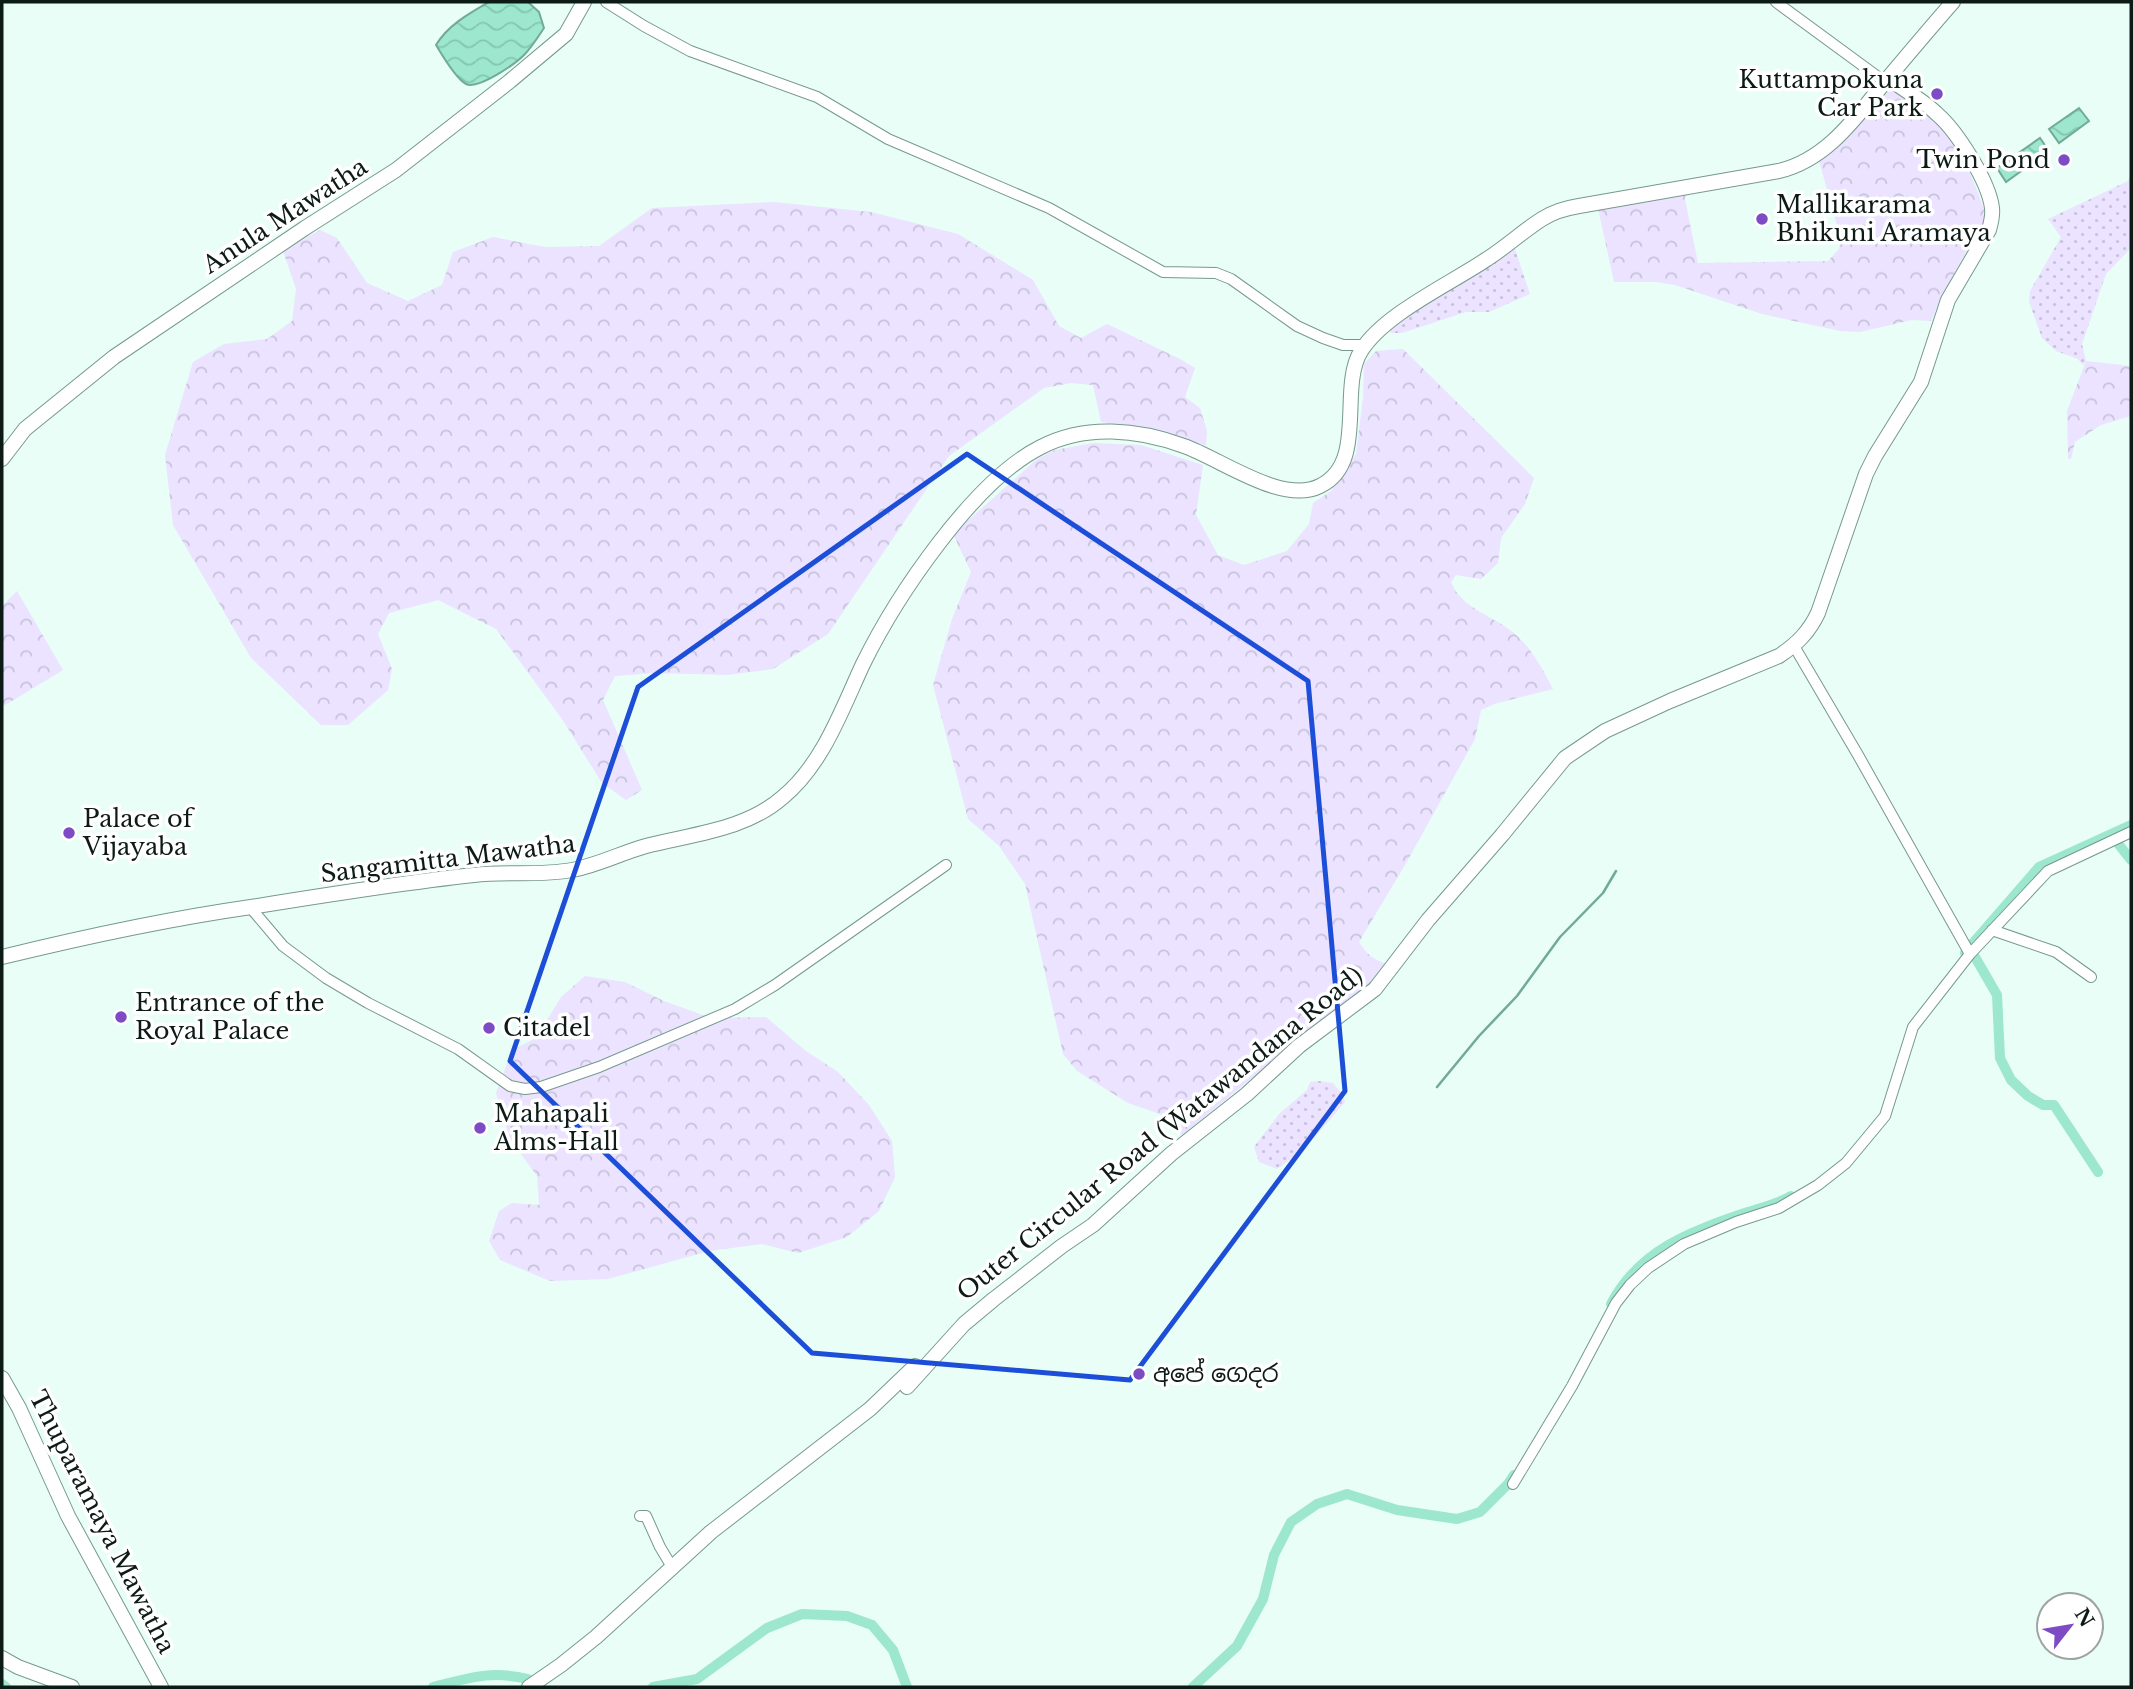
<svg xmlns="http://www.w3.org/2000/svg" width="2133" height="1689" viewBox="0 0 2133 1689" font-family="'Libre Baskerville','Noto Sans Sinhala',serif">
  <defs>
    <pattern id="grass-dots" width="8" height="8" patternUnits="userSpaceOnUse" patternTransform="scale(1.75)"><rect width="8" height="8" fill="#ebe3ff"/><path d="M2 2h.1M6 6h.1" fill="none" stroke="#c8c2da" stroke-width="1.8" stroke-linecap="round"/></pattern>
    <pattern id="forest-crowns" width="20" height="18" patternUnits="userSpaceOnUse" patternTransform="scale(1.75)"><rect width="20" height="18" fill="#ebe3ff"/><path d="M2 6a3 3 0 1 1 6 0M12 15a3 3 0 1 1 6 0" fill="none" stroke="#c8c2da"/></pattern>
    <pattern id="water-waves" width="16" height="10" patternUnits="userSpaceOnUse" patternTransform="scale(1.75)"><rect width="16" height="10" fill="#9ce7ce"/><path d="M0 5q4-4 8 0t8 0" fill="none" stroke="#85c6b0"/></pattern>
  </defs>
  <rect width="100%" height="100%" fill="#e8fef6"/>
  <!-- grass -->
  <path fill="url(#grass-dots)" d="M2131,173V248L2106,274L2082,344L2086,361L2083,365L2078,359L2056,351L2042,338L2029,302L2030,291L2061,237L2048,219L2128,181Z
    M1514,246L1530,294L1489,312H1466L1402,333H1391L1388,329Z
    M1319,1081L1333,1083L1343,1095L1345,1102C1324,1127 1304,1151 1277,1169L1259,1162L1254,1147L1279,1114L1307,1090L1310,1082Z"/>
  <!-- forest -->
  <path fill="url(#forest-crowns)" d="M1890,89C1903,98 1920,106 1931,117C1959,144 1976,182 1987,219C1966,251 1946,285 1931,321L1912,320L1860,332L1840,331L1762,314L1675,285L1656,282H1614L1598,208L1686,193L1685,199L1698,263L1828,261L1839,249L1841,239L1819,161L1872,112Z
    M774,202L871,212L958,234L1033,280L1059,326L1081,338L1107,324L1180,359L1195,368L1185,397L1200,408L1207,431L1206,446L1152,429L1101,422L1093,385L1071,383L1044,388L949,456L828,634L773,669L727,675L654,673L615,676L603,700L642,790L626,800L602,783L562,719L496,629L438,600L389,613L378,634L392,669L388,690L348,725H321L251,658L173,525L165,455L193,362L224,344L267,339L292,321L296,289L283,251L320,230L337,238L367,283L408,301L442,285L453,252L493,237L545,247L599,246L652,208Z
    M1403,349L1534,478L1525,504L1501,538L1498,563L1481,579L1456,575L1451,582C1461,609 1495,616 1515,634C1532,649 1542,668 1553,689L1494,704L1481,710L1475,739L1405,865L1359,942C1366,954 1373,959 1386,964L1373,984L1297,1038L1262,1070L1182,1135L1160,1114L1128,1103L1077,1071L1063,1054L1025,884L999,846L968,819L933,685L952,619L971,572L953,534L1037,459L1055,450L1093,443L1141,445L1203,465L1196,515L1218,555L1244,565L1287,551L1309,524L1313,503L1331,491L1356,454L1363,398L1364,364L1376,351Z
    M2086,361L2131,366V416L2101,425L2075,442L2071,459H2068L2067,411Z
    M17,591L63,670L2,707V606Z
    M585,976L625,982L664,1001L711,1018L766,1017L806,1051L838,1072L869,1105L892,1141L895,1177L879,1211L847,1237L798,1253L762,1244L709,1251L608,1279L550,1281L500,1260L489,1241L499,1211L512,1203L539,1205L537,1176L510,1139L496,1093L512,1050L536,1038L561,997Z"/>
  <!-- water -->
  <path fill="url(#water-waves)" stroke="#71aa97" stroke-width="2" d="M489,2H528L539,12L544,28C538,37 532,47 524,55C515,64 478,90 466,84C456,79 442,55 436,45C448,25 470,13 489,2Z
    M2079,108L2089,121L2059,143L2049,129Z
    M2040,138L2049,151L2006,182L1997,168Z"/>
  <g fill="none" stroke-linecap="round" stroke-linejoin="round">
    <!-- stream -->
    <path stroke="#71aa97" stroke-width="2.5" d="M1437,1087L1479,1036L1517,996L1560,937L1603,893L1616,871"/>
    <!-- canal -->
    <path stroke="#9ce7ce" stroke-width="10" d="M2112,836L2131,860
      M1967,950L2039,867L2131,825
      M1965,953L1970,954L1975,957L1997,995L2000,1058L2011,1080L2028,1096L2043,1105H2054L2098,1172
      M1611,1304C1640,1249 1690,1232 1745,1213C1760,1208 1778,1204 1791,1196
      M2,1684L6,1687
      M433,1687C469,1678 490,1670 528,1679L534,1687
      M653,1687L697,1679L767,1628L802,1614L847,1616L872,1625L893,1650L907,1687
      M1193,1687L1237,1646L1263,1599L1274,1555L1291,1522L1317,1504L1347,1494L1397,1510L1457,1519L1480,1512L1508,1484L1514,1475"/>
    <defs>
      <path id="minor" d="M606,2L644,26L690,51L817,97L888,139L1049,208L1163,272L1216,273L1231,279L1297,326L1323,338L1343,345H1365
        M1776,2L1885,82
        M250,907L283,946L326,978L368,1003L458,1049L510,1086L525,1089L541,1087L599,1067L735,1009L775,985L946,865
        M1992,930L2056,952L2091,977
        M1970,954L2048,871L2131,832
        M1513,1484L1572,1386L1616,1303L1630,1285L1648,1268L1684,1244L1736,1222L1779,1208L1818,1185L1846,1163L1885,1116L1913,1027L1970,954L1858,755L1794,646
        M640,1516H646L660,1547L672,1567"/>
      <path id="major" d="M2,459L25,429L114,357L305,228L396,170L510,81L566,34L584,2
        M2,957C84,937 167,919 251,907C325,895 400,883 474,875C506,871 540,876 572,870C598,865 621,853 646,846C692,834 746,830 783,797C823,764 842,709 863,664C896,597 973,481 1041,447C1085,424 1138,429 1184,446C1221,459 1282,505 1320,486C1368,463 1338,388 1361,351C1384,314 1450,284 1487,259C1506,247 1523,231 1542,219C1553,212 1566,208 1579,206L1779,171C1829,159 1858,114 1889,77C1910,52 1931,27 1953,2
        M2,1378L19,1408L68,1516L161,1687
        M2,1658L18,1667L72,1687
        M529,1687L561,1665L596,1637L711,1532L870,1409L915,1366L907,1387L964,1324L994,1299L1062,1246L1093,1225L1171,1154L1247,1094L1299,1046L1375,989L1428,920L1502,835L1565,758L1605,731L1670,701L1779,656C1797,644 1809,632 1818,613L1866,474L1875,456L1921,382L1948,300L1989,230C1991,223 1993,216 1992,208C1989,182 1957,131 1937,114C1923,100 1904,90 1888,78"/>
    </defs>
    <!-- minor casing -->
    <use href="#minor" stroke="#76998d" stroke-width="12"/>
    <!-- major casing -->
    <use href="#major" stroke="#76998d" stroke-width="16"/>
    <!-- minor -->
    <use href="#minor" stroke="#fff" stroke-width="10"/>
    <!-- major -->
    <use href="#major" stroke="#fff" stroke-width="14"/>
  </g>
  <!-- marked area -->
  <path fill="none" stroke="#1d4ed8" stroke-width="5" stroke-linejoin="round" d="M967,454L1308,681L1345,1091L1130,1380L812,1353L510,1061L638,687Z"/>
  <!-- markers -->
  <g fill="#7d4cc4" stroke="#fff" stroke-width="2.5">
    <circle cx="1937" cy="94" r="7"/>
    <circle cx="2064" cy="160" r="7"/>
    <circle cx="1762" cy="219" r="7"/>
    <circle cx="69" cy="833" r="7"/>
    <circle cx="121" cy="1017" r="7"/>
    <circle cx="489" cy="1028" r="7"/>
    <circle cx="480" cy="1128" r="7"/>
    <circle cx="1139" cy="1374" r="7"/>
  </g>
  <g text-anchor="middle" stroke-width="7" stroke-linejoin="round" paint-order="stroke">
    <!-- poi labels -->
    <g font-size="24" fill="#0d1b16" stroke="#fff" text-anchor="start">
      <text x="1923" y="88" text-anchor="end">Kuttampokuna<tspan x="1923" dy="28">Car Park</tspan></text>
      <text x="2050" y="168" text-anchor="end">Twin Pond</text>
      <text x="1776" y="213">Mallikarama<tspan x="1776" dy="28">Bhikuni Aramaya</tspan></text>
      <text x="83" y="827">Palace of<tspan x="83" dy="28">Vijayaba</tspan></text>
      <text x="135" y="1011">Entrance of the<tspan x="135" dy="28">Royal Palace</tspan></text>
      <text x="503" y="1036">Citadel</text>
      <text x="494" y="1122">Mahapali<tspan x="494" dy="28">Alms-Hall</tspan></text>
      <text x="1153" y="1382">අපේ ගෙදර</text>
    </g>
    <!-- street labels -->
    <g font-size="24" fill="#0d1b16" stroke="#fff">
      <text transform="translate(285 216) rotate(-33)" y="8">Anula Mawatha</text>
      <text transform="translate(448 859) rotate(-7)" y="8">Sangamitta Mawatha</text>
      <text transform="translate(1160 1134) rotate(-39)" y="8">Outer Circular Road (Watawandana Road)</text>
      <text transform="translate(102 1522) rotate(63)" y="8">Thuparamaya Mawatha</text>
    </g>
  </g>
  <!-- border -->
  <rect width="2133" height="1689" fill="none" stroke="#0d1b16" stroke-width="7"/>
  <!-- north arrow -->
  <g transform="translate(2070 1626) rotate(59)"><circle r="33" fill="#ffffff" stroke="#9ea4a2" stroke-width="2"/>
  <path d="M0-5L12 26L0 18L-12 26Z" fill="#7d4cc4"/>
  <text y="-10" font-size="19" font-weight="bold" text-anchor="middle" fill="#0d1b16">N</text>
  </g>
</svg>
